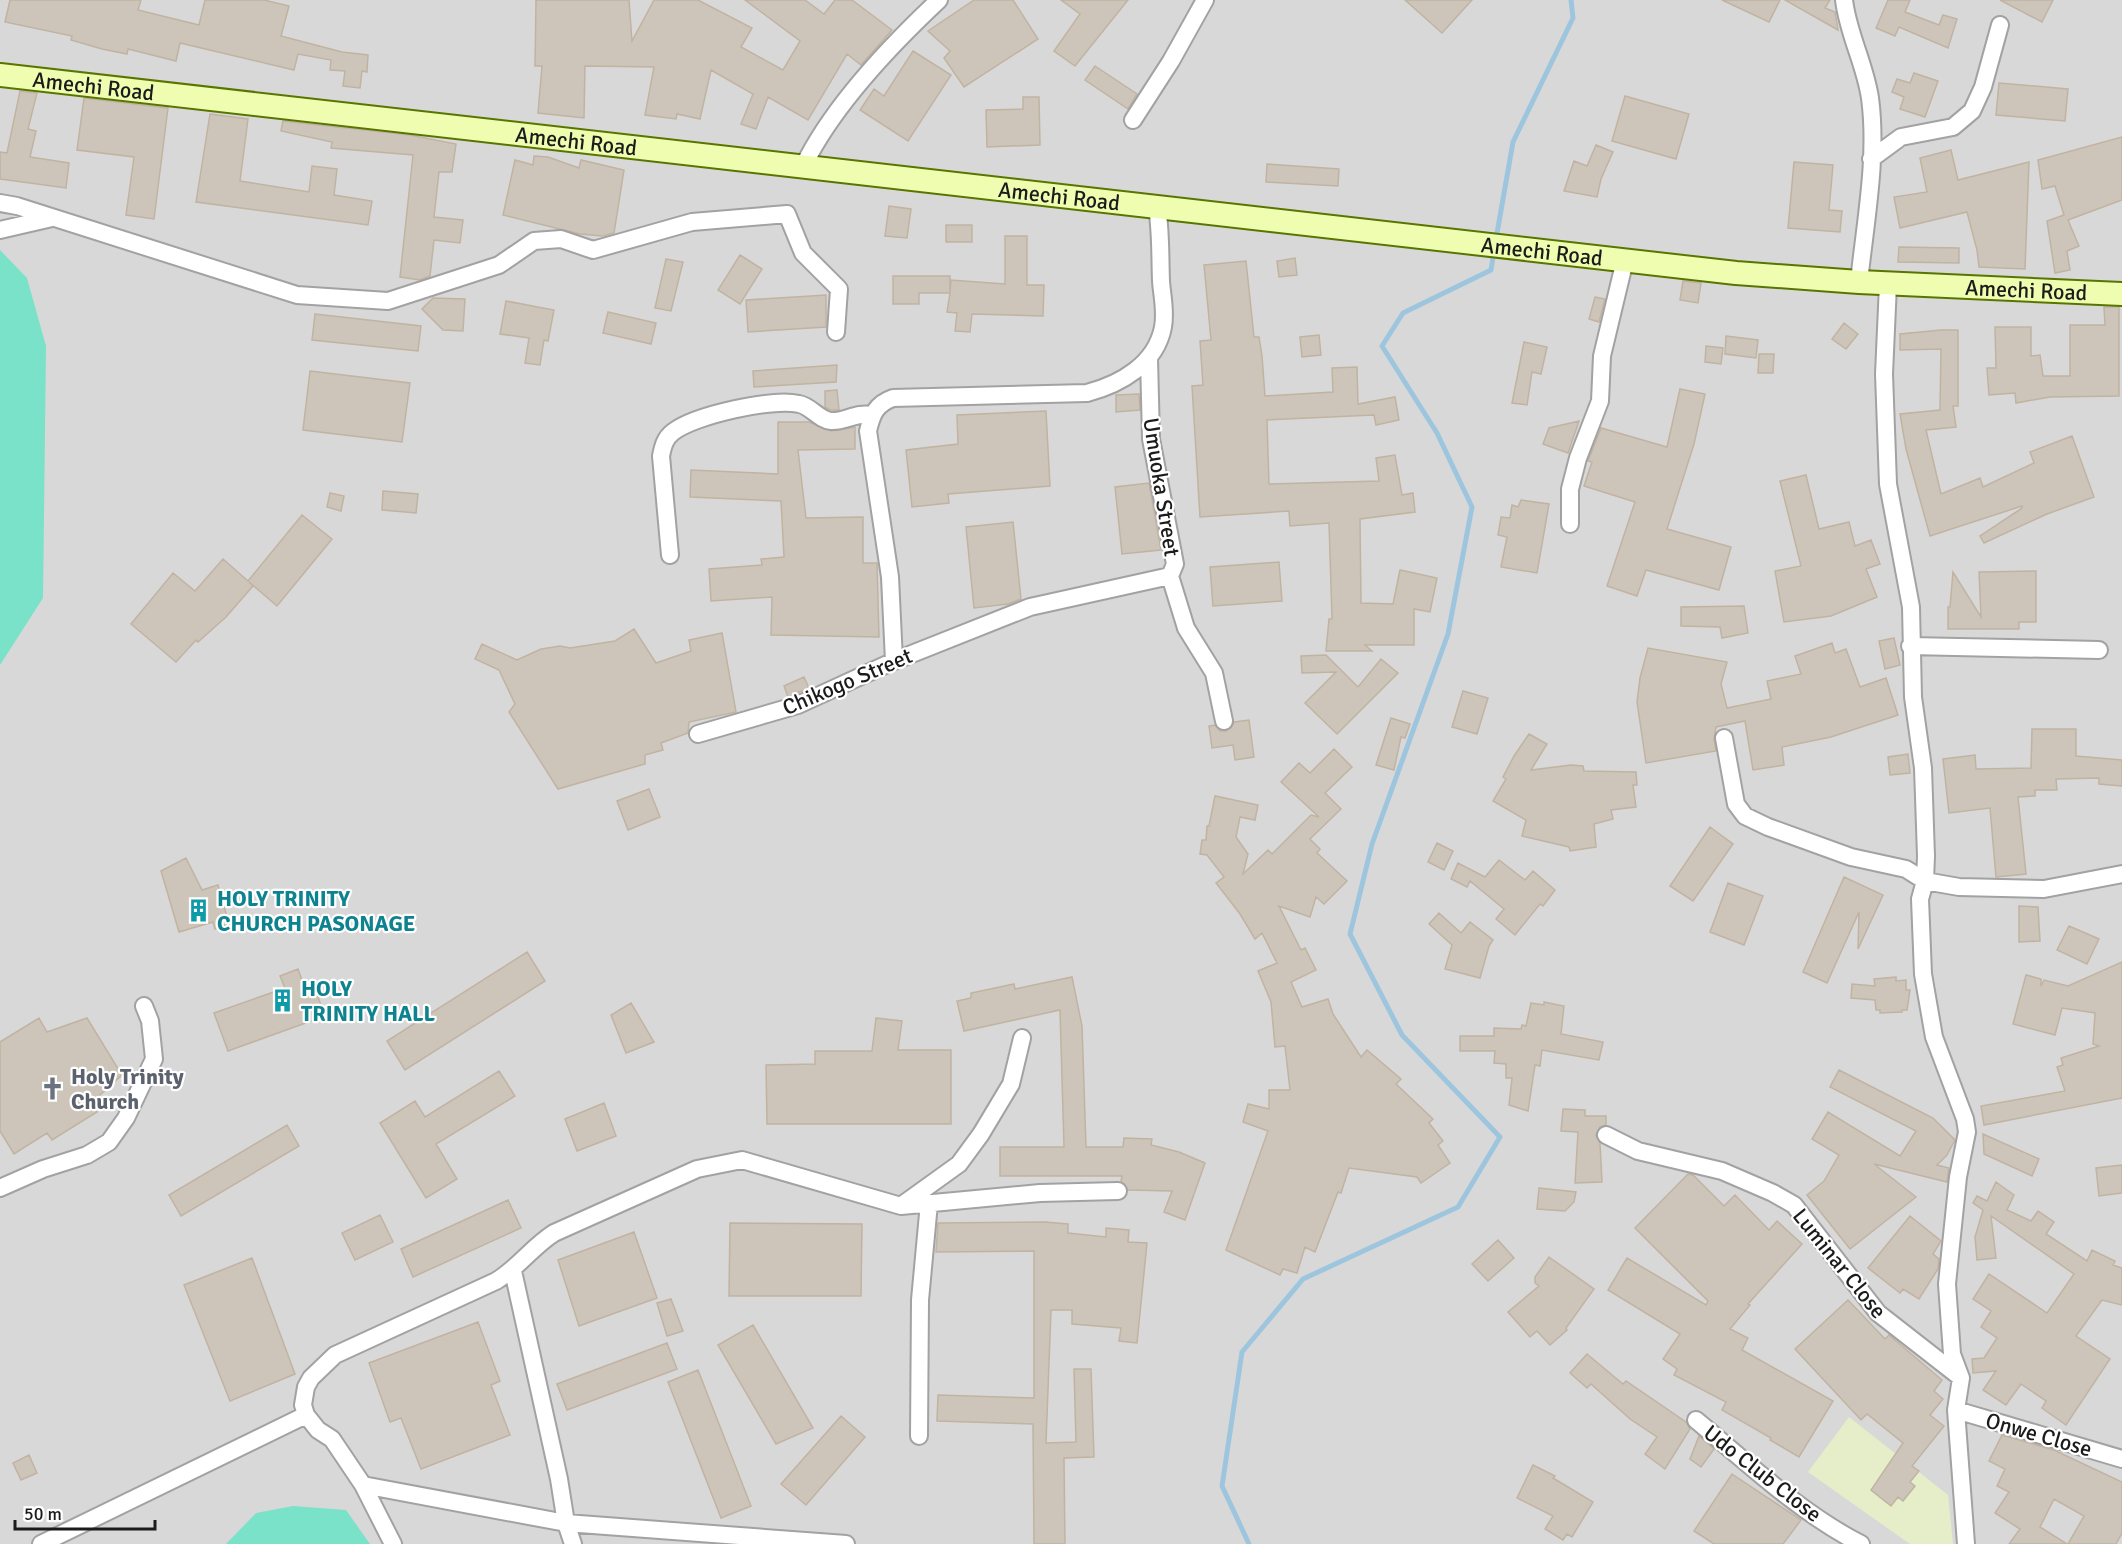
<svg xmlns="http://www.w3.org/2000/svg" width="2122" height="1544" viewBox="0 0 2122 1544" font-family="Signika,sans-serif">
  <rect width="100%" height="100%" fill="#eeebe0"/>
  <!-- residential -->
  <path fill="#d9d8d8" d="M0,0H2122V1544H0Z"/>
  <!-- farmland -->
  <path fill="#e6eec9" d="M1849,1417L1948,1495L1953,1544H1910L1808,1472Z"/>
  <!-- pitch -->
  <path fill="#79e2c8" d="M0,250L27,278L46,346L43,598L0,665Z
    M293,1506L346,1510L370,1544H226L256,1513Z"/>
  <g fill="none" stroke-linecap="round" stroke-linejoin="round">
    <!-- stream -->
    <path stroke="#9dc6de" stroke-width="5" d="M1496,239L1513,142L1573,18L1571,0
      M1249,1544L1222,1486L1242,1352L1303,1279L1458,1207L1500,1137L1402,1035L1350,934L1372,844L1448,634L1472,507L1437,433L1382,346L1403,313L1491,270L1494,251"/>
  </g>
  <!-- building -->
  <path fill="#cdc5b9" stroke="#c0b3a2" stroke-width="1.5" d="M10,0H141L138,10L199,25L205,0H264L289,6L281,36L342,52L368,55L367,72L362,71L360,88L343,86L345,71L330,70L331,60L298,54L294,70L180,43L176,61L128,49L127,54L102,49L71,40L72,36L5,22Z
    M536,0H629L632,41L654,0H698L752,28L741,47L783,70L800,41L745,0H805L824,14L835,0H852L892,30L861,65L847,54L808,120L768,97L756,129L741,124L753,94L711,70L700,119L677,114L676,119L645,115L654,67L585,66L584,118L538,113L542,66H535Z
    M974,0H1013L1038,39L964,87L944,58L950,51L928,31Z
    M1061,0H1128L1075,66L1054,51L1080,14Z
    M1405,0H1472L1442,33Z
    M1722,0H1780L1769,22Z
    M1785,0H1830L1825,8L1835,12L1838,30Z
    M1888,0H1910L1905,12L1939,25L1943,15L1957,19L1948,48L1899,27L1895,36L1876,28Z
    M2000,0H2053L2042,22Z
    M913,51L951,75L908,141L860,110L874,89L884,96Z
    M1095,66L1137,94L1128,109L1085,80Z
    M1914,73L1938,81L1925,117L1900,109L1904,97L1892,92L1897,79L1910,83Z
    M1999,83L2068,89L2065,121L1996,115Z
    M20,91L37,93L28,129L36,131L30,157L69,163L66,188L0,179V152L7,153Z
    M1625,96L1689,114L1676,159L1612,141Z
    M1023,97H1039L1040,145L987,147L986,110L1023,109Z
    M84,98L168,108L154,219L126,215L134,157L77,150Z
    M210,114L248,119L240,181L309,192L312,166L337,169L334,195L372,201L368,225L196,202Z
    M283,121L410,135L456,144L452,172H439L434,217L463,220L460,243L434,240L430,276L420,280L400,277L413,155L331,148L332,142L281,131Z
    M2122,137V200L2068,220L2079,246L2067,251L2070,270L2055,273L2047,221L2064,215L2055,186L2042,189L2038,160Z
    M1596,145L1613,152L1601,179L1597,197L1564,191L1574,161L1587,166Z
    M1951,150L1958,180L2029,162L2025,269L1979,267L1977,250L1967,212L1900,228L1894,197L1927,192L1920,158Z
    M534,156L548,157L579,168L581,160L624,170L614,233L603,236L580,234L503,215L515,160L533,165Z
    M1794,162L1833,165L1829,210L1842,211L1840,232L1788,228Z
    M1267,164L1339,169L1338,186L1266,182Z
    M889,206L911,209L907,238L885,236Z
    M946,225H972V242H946Z
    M1005,236H1027V285H1044L1043,316L972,314L970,332L955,331L957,313L947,312L950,293H919V304H893V276H950V292L951,280L1005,284Z
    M1899,247L1959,248V263L1898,262Z
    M740,255L762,269L740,304L718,290Z
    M1295,258L1297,275L1279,277L1277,261Z
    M666,259L683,262L671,311L655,308Z
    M1246,261L1254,337H1259L1262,356L1265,396L1333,392L1332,368L1357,367L1358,404L1395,397L1399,420L1376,425L1374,415L1267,420L1269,484L1379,481L1376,458L1395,455L1402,495L1413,493L1415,512L1360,519L1361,603L1393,604L1400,570L1437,578L1430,612L1414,609V645H1365L1372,651H1326L1329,619H1332L1329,523L1290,526L1289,511L1200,517L1192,386L1203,385L1200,341L1211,340L1204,265Z
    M1683,281L1701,283L1698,303L1680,300Z
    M826,295V327L748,332L746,300Z
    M1595,297L1605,299L1599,322L1589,319Z
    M433,298L465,299L463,331L443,330L422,309Z
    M506,301L554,310L548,341L544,340L540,365L525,363L529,338L500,334Z
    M2104,307H2119V396L2050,397L2016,403L2015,393L1989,395L1987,368H1996L1995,327H2031V356L2040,355L2043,376H2070V325H2105Z
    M608,312L656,323L651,344L603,333Z
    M315,314L421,326L418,351L312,340Z
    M1844,323L1858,334L1846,349L1832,339Z
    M1941,330H1958V406H1953L1956,427L1926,430L1941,494L1980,478L1983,487L2034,463L2030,452L2072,436L2094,497L2047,514L1984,543L1980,536L2022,508V506L1930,536L1906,449L1900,414L1940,410L1941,349L1900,350V334Z
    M1319,335L1321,355L1302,357L1300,337Z
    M1726,336L1758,340L1756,358L1725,354Z
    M1524,342L1547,347L1541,374L1532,372L1527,405L1512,403Z
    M1706,346L1723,348L1721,364L1705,362Z
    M1759,354H1774L1773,373H1758Z
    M837,365L836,382L754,387L753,371Z
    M310,371L410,383L402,442L303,430Z
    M1680,389L1705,394L1694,444L1667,529L1731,547L1719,590L1646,570L1637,596L1607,586L1635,502L1584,486L1592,462L1588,461L1601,428L1667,447Z
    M837,390L839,410H830L825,407V391Z
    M1139,394L1140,410L1116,412V395Z
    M1046,411L1050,486L948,494L949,503L912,507L906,450L958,444L957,415Z
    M1579,421L1568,453L1543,444L1549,428Z
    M778,422H809L831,431L855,427V449L798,450L806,518L863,517V563H877L879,637L771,635L772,597L711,601L709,569L762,565L761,559L784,557L781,501L690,497L691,470L778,474Z
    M1806,475L1819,529L1849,522L1855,546L1871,540L1880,564L1866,569L1877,597L1831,616L1784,622L1775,571L1801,566L1780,481Z
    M1149,483L1161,550L1122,554L1115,487Z
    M383,491L418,494L416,513L382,510Z
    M330,493L344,496L341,511L327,507Z
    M1521,500L1549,504L1537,573L1501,567L1507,537L1498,535L1501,517L1510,518L1512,505L1518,507Z
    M302,515L332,539L277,606L249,582L253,586L226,617L198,642L196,640L176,662L131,624L173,573L195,591L223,559L248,581Z
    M1013,522L1021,599L1008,604L974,608L966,527Z
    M1279,562L1282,601L1213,606L1210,567Z
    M2036,571V622H2019V629H1948V607H1950L1953,572L1981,617L1979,572Z
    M1744,606L1748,633L1722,638L1720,627L1681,626V607Z
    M634,629L656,663L691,651L689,640L722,633L736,712L689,722L688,733L661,743L663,750L645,755V764L558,789L509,712L515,704L499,670L475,659L482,644L517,660L541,649L560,646L570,648L615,641Z
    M1894,638L1900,665L1885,669L1879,641Z
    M1832,643L1835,653L1846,649L1860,687L1886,678L1898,715L1831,737L1782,747L1784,765L1753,770L1745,721L1716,727L1714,739L1716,751L1646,763L1637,702L1640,678L1648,648L1727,662L1721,684L1727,708L1771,699L1767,681L1801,674L1795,656Z
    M1326,655L1358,687L1381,659L1398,673L1337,734L1305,703L1336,672L1302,673L1301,656Z
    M804,677L809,688L788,697L784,686Z
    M1463,691L1488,698L1477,734L1452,727Z
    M1391,718L1410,724L1405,738L1401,737L1394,770L1376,765Z
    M1249,720L1254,757L1235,760L1233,745L1212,748L1209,726L1215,725L1220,731H1226L1231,728L1234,722Z
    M2032,729H2076V756L2122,760V786L2099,784V778L2056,779L2057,790H2035V796L2018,797L2026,874L1996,877L1990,808L1949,813L1943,759L1975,755L1976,769L2031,768Z
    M1529,734L1547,744L1531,770L1571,765L1583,766L1584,771L1636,772L1637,785H1633L1636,807L1611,810L1613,819L1594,824L1596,847L1570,851L1569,847L1522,836L1526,820L1493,801L1506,779L1503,777L1514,756Z
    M1334,749L1352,767L1325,793L1341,809L1310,839L1320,849L1317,853L1347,881L1324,904L1316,897L1310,917L1279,906L1301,950L1305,948L1316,970L1291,982L1302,1007L1328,999L1333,1014L1361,1057L1367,1050L1401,1079L1396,1084L1433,1119L1429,1123L1443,1141L1438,1145L1450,1163L1421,1183L1417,1177L1349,1168L1341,1193L1338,1192L1315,1252L1305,1247L1297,1273L1283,1269L1280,1275L1226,1250L1268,1131L1243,1122L1248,1104L1269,1109V1090H1290L1285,1046L1275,1047L1271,1002L1258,971L1277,963L1262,933L1255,939L1240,914L1216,883L1224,877L1207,855L1200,854L1202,840H1206L1207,826H1209L1215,796L1258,805L1255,820L1240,817L1236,837L1248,854L1243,874L1268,850L1272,854L1311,815L1319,817L1281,782L1299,763L1310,773Z
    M1908,754L1910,773L1890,775L1888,757Z
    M649,789L660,817L628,830L617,801Z
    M1710,827L1733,844L1693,901L1670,886Z
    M1437,843L1453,851L1444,870L1428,862Z
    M186,858L202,890L218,885L229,924L215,929L213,922L179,932L161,871Z
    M1499,860L1525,880L1533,871L1555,890L1543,906L1540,904L1515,935L1496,919L1504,909L1470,881L1467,887L1451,879L1458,863L1485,877Z
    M1844,877L1883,895L1858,949L1859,912L1827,983L1803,972Z
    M1728,883L1763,896L1744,945L1710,932Z
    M2019,906L2038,907L2040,941L2019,942Z
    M1439,913L1461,933L1470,922L1493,940L1489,946L1480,978L1445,969L1452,945L1429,924Z
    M2069,926L2099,939L2087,964L2057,950Z
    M527,952L545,981L405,1070L387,1041Z
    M2122,962V1098L1984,1125L1981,1106L2065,1091L2057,1067L2063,1065L2061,1058L2099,1046L2093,1044L2095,1013L2062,1008L2055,1035L2013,1024L2026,975L2041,979V986L2044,980L2068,986Z
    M298,969L305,989L314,986L325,1016L228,1051L214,1013L285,988L280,976Z
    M1072,977L1082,1026L1086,1147H1123L1124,1138L1152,1139L1151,1145L1179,1152L1205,1163L1185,1220L1164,1212L1172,1191L1128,1190L1121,1181L1122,1176H1000V1147H1064L1060,1010L964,1031L957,1001L971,998V993L1014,984L1015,989Z
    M1896,977V981L1906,980V990H1910L1907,1010H1902V1012L1880,1013V1010H1876L1875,1000L1851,998L1852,984L1875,986L1874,979Z
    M1544,1002L1564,1006L1561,1034L1603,1042L1599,1060L1542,1050L1540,1066L1535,1065L1528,1111L1509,1105L1512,1078H1506V1064L1494,1063L1495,1051H1460V1036H1494V1028L1521,1029L1522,1025L1526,1026L1531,1003L1544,1005Z
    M631,1003L654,1042L626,1053L611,1015Z
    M39,1018L47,1032L87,1018L122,1075L91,1103L97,1112L52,1140L47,1133L14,1154L0,1131V1042Z
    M876,1018L902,1021L898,1050H951V1124H767L766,1065L815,1064V1051H872Z
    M1839,1070L1933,1118L1955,1140L1947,1155L1937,1165L1949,1168L1947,1182L1874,1164L1916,1197L1850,1249L1807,1195L1824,1181L1839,1155L1812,1139L1828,1112L1900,1156L1916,1131L1830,1087Z
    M499,1071L515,1096L436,1144L457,1179L426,1198L380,1123L415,1101L425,1117Z
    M604,1103L616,1136L577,1151L565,1119Z
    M1563,1109L1585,1110V1116H1606V1125L1600,1127L1596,1135L1600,1143L1602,1182L1575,1183L1578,1132L1561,1131Z
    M287,1125L299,1146L181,1216L169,1195Z
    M1983,1134L2039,1159L2032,1176L1984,1154Z
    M2122,1165V1193L2099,1196L2096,1168Z
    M1688,1174L1693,1175L1724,1206L1735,1195L1769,1230L1777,1221L1802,1244L1748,1304L1750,1305L1730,1329L1748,1338L1742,1350L1833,1401L1799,1457L1770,1440L1771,1438L1722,1410L1726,1402L1674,1375L1677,1369L1663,1359L1680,1334L1608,1290L1627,1258L1706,1305L1708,1301L1635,1228Z
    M1996,1182L2014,1195L2007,1210L2031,1221L2038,1211L2054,1222L2046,1234L2087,1261L2092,1250L2115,1261L2113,1265L2122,1268V1305L2102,1300L2076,1336L2110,1359L2066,1425L2042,1408L2046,1401L2021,1384L2006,1405L1983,1390L1996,1371L1973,1373L1972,1359L1984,1358L1997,1338L1981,1327L1991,1311L1973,1299L1989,1274L2047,1313L2074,1274L1991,1216L1996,1258L1977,1260L1975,1237L1983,1210L1973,1203L1977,1196L1987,1201Z
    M1539,1188L1576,1192L1574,1202L1565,1211L1537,1209Z
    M508,1200L521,1228L413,1277L401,1249Z
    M380,1215L393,1242L355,1260L342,1233Z
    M1910,1216L1941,1241L1933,1254L1939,1259L1938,1269L1919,1299L1903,1289L1900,1293L1868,1268Z
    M1045,1222L1068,1224V1233L1106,1237V1228L1129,1230L1128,1242L1147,1243L1137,1343L1119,1341L1121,1328L1072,1324V1310H1051L1046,1443L1076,1442L1074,1369H1091L1094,1457L1064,1458L1065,1544H1034L1033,1424L937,1421L938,1395L1034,1398V1251L936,1252L938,1223Z
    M730,1223L862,1224L861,1296H729Z
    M634,1232L657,1298L579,1326L558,1260Z
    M1498,1240L1514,1258L1488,1281L1472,1264Z
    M1549,1257L1594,1289L1566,1328L1567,1330L1550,1345L1537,1331L1530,1337L1508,1312L1539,1286L1535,1283V1277Z
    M252,1258L295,1374L230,1401L184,1285Z
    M671,1299L683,1331L667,1336L657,1303Z
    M1848,1300L1885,1339L1889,1335L1942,1380L1934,1391L1943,1399L1930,1415L1944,1426L1912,1466L1919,1471L1910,1482L1915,1486L1903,1501L1898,1497L1891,1506L1871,1490L1903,1443L1867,1414L1861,1420L1795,1349Z
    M478,1322L500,1381L491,1385L510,1435L421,1469L401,1418L390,1422L369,1363Z
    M753,1325L813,1428L776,1444L718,1345Z
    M667,1343L677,1369L567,1410L557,1384Z
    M1587,1354L1623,1384L1626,1381L1686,1422L1690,1429L1665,1469L1645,1454L1657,1437L1630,1419L1591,1384L1587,1388L1570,1373Z
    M698,1370L751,1506L721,1518L668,1382Z
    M841,1416L865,1437L806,1505L781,1484Z
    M2002,1435L2054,1450L2122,1482V1533L2116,1544H2068L2084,1516L2054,1499L2040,1527L2067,1544H2009L2020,1529L1995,1513L2009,1492L1997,1486L2005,1469L1989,1461Z
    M1699,1436L1714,1449L1701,1467L1690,1459Z
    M29,1455L37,1473L21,1480L13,1463Z
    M1533,1465L1555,1476L1553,1478L1593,1502L1572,1537L1567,1534L1563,1540L1545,1529L1553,1516L1517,1498Z
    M1732,1474L1801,1520L1783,1544H1714L1694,1531Z"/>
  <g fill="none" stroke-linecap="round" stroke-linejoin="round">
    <defs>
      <path id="minor" d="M1844,0C1848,34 1865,64 1870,98C1878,158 1865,223 1859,282
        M1133,120L1171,61L1205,0
        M1871,159L1901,137L1953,127L1972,111L1983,87L2000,25
        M804,165C833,106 891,45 939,0
        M0,203L17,206L297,295L388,301L499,265L534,241L561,239L593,250L692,222L787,214L803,253L839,289L836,332
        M0,230L52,218
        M1888,284L1884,374L1888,484L1911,607L1913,697L1923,768L1926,856L1925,881L1920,899L1923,974L1934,1037L1965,1119L1967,1132L1958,1177L1947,1284L1952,1354L1961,1378L1956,1410L1966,1544
        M1570,524V489L1578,458L1600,401L1602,356L1625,260
        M670,555L661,456C663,446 665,438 673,432C695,415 772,398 799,404C811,406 819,420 831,421C845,422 856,412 872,415
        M1170,576L1186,628L1214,673L1224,721
        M1910,646L2099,650
        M894,661L890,577L868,431C872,414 876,404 893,398L1087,393C1121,384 1156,364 1163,327C1166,311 1162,296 1161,281C1160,255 1161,232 1157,207
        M698,734L798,705L894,661L1030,607L1170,576L1175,564L1151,439L1149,358
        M1724,738L1736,804L1745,816L1768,827L1851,857L1906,869L1925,881L1959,887L2044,889L2122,874
        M1606,1135L1638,1151L1722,1171L1773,1193L1794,1205L1878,1313L1960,1377
        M0,1188L43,1169L87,1155L109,1142L126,1118L154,1059L150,1021L144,1006
        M902,1205L959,1164L981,1134L1011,1084L1022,1038
        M513,1271L559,1479L566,1523L573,1544
        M1956,1410L2122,1459
        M1696,1420C1749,1464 1800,1513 1861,1544
        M919,1436L920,1300L929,1203
        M363,1485L566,1523L846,1544
        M41,1544L306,1415
        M393,1544L363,1485L332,1439L318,1430L306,1415L303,1405L306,1387L311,1378L335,1355L496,1281C518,1268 532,1247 554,1233L697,1169L742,1160L901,1206L1040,1193L1118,1191"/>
      <g id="secondary">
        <path id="s1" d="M0,75L1736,273L1859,282L2122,294"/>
      </g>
    </defs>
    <!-- minor casing -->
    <use href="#minor" stroke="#a2a2a2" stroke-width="20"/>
    <!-- secondary casing -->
    <use href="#secondary" stroke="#587500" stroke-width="26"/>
    <!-- minor -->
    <use href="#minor" stroke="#fff" stroke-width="16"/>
    <!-- secondary -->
    <use href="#secondary" stroke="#eefdaf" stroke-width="22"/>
  </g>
  <!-- icons -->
  <defs>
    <symbol id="building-bare" viewBox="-9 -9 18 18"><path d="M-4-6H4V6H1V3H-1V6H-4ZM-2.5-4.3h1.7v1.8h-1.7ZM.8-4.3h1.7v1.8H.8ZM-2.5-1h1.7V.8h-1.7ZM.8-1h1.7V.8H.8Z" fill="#0f9aa8" stroke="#fff" stroke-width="2.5" paint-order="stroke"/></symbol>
    <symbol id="church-bare" viewBox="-9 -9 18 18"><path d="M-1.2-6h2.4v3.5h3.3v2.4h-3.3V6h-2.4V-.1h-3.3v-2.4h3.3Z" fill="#6b7280" stroke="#fff" stroke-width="2.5" paint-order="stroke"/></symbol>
  </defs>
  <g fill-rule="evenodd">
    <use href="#building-bare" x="182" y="894" width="33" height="33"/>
    <use href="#building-bare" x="266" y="984" width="33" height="33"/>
    <use href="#church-bare" x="36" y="1072" width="33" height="33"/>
  </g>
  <g text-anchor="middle" stroke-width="4.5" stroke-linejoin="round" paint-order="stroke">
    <!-- street labels -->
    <g font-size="22" fill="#1b1b1b" stroke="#fff">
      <text dy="8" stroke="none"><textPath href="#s1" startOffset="94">Amechi Road</textPath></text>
      <text dy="8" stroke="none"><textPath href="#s1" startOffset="580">Amechi Road</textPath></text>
      <text dy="8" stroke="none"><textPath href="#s1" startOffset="1066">Amechi Road</textPath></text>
      <text dy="8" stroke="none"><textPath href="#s1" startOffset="1552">Amechi Road</textPath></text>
      <text dy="8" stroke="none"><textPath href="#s1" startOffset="2038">Amechi Road</textPath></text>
      <text transform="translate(1162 487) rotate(81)" y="8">Umuoka Street</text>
      <text transform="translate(847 681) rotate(-23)" y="8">Chikogo Street</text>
      <text transform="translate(1840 1263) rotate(51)" y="8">Luminar Close</text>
      <text transform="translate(2039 1434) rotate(16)" y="8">Onwe Close</text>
      <text transform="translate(1763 1473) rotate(38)" y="8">Udo Club Close</text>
    </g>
    <!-- culture labels -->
    <g font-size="22" font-weight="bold" fill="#0d838f" stroke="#fff" text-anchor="start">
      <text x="217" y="906">HOLY TRINITY<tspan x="217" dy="25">CHURCH PASONAGE</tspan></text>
      <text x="301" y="996">HOLY<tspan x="301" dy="25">TRINITY HALL</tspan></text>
    </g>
    <!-- worship labels -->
    <g font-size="22" font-weight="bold" fill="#5b616d" stroke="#fff" text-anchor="start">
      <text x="71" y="1084">Holy Trinity<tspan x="71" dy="25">Church</tspan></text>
    </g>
  </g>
  <!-- scale -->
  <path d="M15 1520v9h140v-9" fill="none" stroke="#1b1b1b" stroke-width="3"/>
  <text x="24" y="1520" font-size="18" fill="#1b1b1b" stroke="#ffffff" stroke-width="4.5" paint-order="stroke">50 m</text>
</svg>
